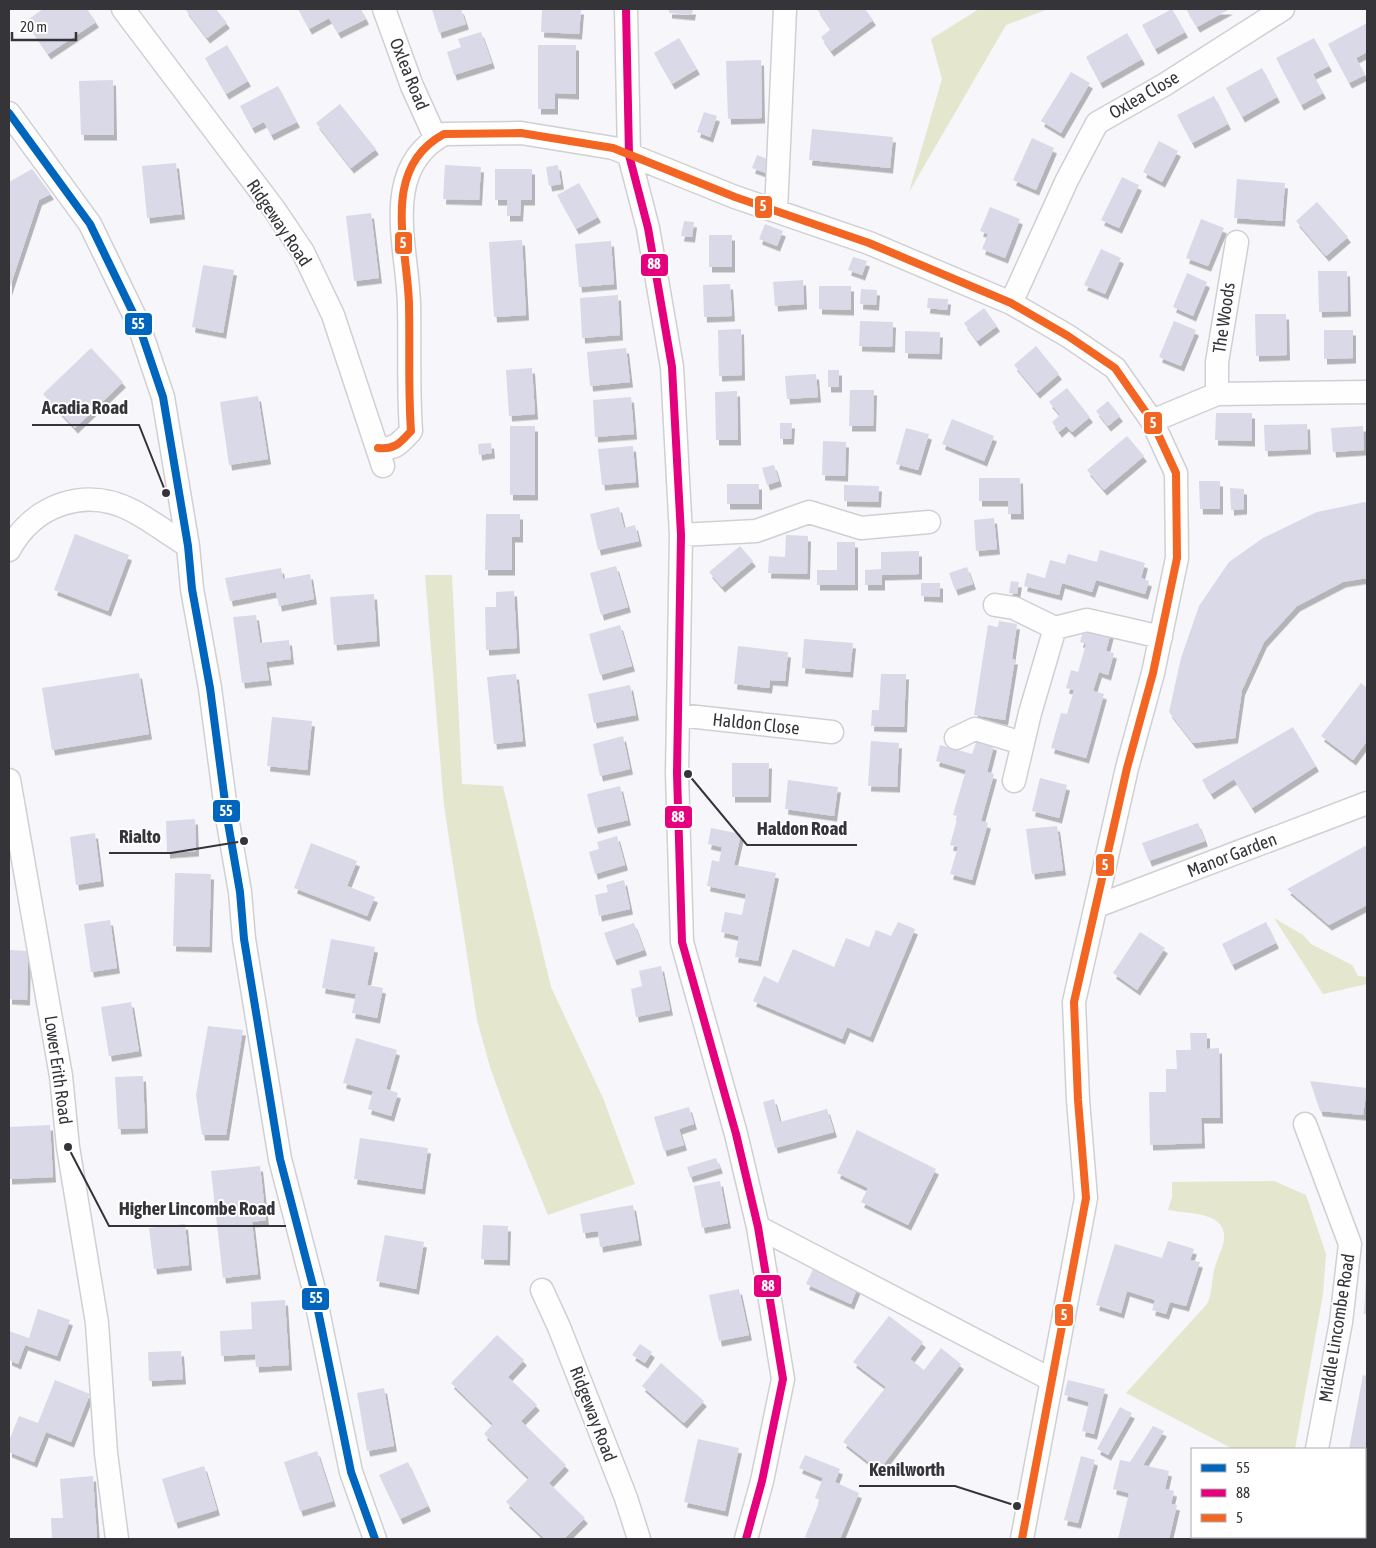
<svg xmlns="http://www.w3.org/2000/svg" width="1376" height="1548" viewBox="0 0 1376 1548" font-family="'Asap Condensed',sans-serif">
  <defs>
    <filter id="shadow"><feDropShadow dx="3" dy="5.5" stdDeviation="0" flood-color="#0004"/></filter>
  </defs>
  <rect width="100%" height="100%" fill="#f6f6fb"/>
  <!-- green -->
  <path fill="#e4e6ce" d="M979,9H1048L1006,25L909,192L942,79L931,39Z
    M425,575H452L462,784L503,786L551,987L603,1098L635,1184L548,1215L511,1125L490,1067L477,1020L444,806Z
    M1274,918L1303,935L1311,944L1352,965L1358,976L1367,977V984L1323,994Z
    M1274,1181L1306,1195L1326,1254L1323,1294L1295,1449H1233L1126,1393L1207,1304C1213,1293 1211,1279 1215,1267C1217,1259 1221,1252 1223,1245C1232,1211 1189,1214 1168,1210L1172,1197V1182Z"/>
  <!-- building -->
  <path fill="#dad9e8" filter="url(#shadow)" d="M43,9H87L96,22L48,54L26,21Z
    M185,9H216L227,23L207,38Z
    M298,9H361L366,19L338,33L329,18L309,29Z
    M432,9H461L466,24L439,33Z
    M542,9H581L579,34L541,32Z
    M669,9H693L692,15L669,13Z
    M817,9H865L873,20L831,51L821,37L831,29Z
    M1172,9L1185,32L1155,49L1142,25Z
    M1186,9H1230L1197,27Z
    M1367,23V52L1356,58L1365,75L1349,83L1328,44Z
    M481,32L492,63L454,75L447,52L461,47L458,39Z
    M1127,33L1142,59L1100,83L1086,57Z
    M679,38L697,69L672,84L654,53Z
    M1314,38L1329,66L1313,74L1323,93L1301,105L1276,58Z
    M227,45L248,81L226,94L205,58Z
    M538,45H576V94L555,93V109H538Z
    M761,60L762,118L728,119L726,61Z
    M1262,68L1277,97L1242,117L1226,88Z
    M1071,72L1090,83L1061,133L1041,121Z
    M113,80L114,135H81L79,81Z
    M278,86L297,122L271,135L264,122L252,128L240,106Z
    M1214,96L1228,124L1192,143L1177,115Z
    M340,104L376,149L351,168L316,123Z
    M704,112L717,116L710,137L697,132Z
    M812,129L893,137L890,168L809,160Z
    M1032,138L1054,148L1036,190L1013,180Z
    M1159,141L1178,151L1162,182L1143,172Z
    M757,155L770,160L766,173L752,168Z
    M176,163L182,214L147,218L142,166Z
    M445,165L481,167L479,200L443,199Z
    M558,165L561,184L549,186L546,167Z
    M32,169L51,194L39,200L9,290V182Z
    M495,169H532V200H521L520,216H507V200H495Z
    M1122,177L1139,185L1119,228L1101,220Z
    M1237,179L1285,183L1282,221L1234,218Z
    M579,183L598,217L576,229L557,195Z
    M1317,202L1348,237L1326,256L1296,221Z
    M990,207L1020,219L1005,258L982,249L988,234L980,231Z
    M371,213L379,278L354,281L346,216Z
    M1201,219L1224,228L1208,266L1186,258Z
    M684,221L694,222L692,237L681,236Z
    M765,224L783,231L777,246L759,239Z
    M709,235H732V267H709Z
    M522,240L526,315L494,317L489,242Z
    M611,241L614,284L579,287L575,244Z
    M1101,249L1121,258L1105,294L1084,285Z
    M853,257L867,261L862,275L848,270Z
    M203,265L234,270L223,333L192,327Z
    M1318,271H1347L1348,311L1319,312Z
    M1187,273L1207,282L1193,316L1173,307Z
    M803,280L804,304L775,306L773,282Z
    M730,284L732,316L704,317L703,285Z
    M819,286H851V310L819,309Z
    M861,289L877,290L876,305L860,304Z
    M618,295L620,335L582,338L580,298Z
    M928,298L948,299L947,310L927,308Z
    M984,308L997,326L977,341L964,323Z
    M1255,314H1286L1287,355L1256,356Z
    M860,321L893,322L892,347L859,346Z
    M1174,321L1196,330L1181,366L1159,357Z
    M741,329L742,375L719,376L718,330Z
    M1324,330H1353V358L1324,359Z
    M905,331L940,332L939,354L905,353Z
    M1036,346L1059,374L1037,393L1014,365Z
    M91,348L123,382L75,428L43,394Z
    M626,348L630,382L590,386L587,352Z
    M532,368L535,414L509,416L506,370Z
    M828,370H839V387H828Z
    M816,374L818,397L787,399L785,376Z
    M1067,388L1090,417L1072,432L1066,426L1059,432L1052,422L1060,415L1049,402Z
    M850,390H874L873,426H849Z
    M737,391L738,440H716L715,392Z
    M258,396L268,459L229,465L220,402Z
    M631,397L634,434L595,437L593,400Z
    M1108,401L1120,416L1108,426L1096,411Z
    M1216,413H1252V441L1215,440Z
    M952,419L994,436L984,461L942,444Z
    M780,423H792L791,439H780Z
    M1307,424L1308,449L1265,451L1264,425Z
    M510,426H535V495H510Z
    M1363,426L1364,450L1333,452L1331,428Z
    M906,428L929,434L918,470L896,464Z
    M1127,436L1144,456L1104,490L1087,470Z
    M823,441L846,442L845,476L822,475Z
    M491,443L492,453L479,455L478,444Z
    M633,446L636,482L602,485L598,449Z
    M774,465L779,481L767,485L762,468Z
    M979,478H1020L1021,514H1008V501H979Z
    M1199,481H1220V509H1200Z
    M727,484H759V504H727Z
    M844,485L879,486L878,502L844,501Z
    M1230,488L1244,489V509L1231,510Z
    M1365,502L1367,504V578L1343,582L1297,606L1264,642L1242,690L1235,738L1193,743L1169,712L1181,658L1199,606L1229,562L1263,538L1317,512Z
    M619,507L624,528L635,525L639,541L598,550L590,514Z
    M486,514H520V537H512V570H485Z
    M994,518L997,549L976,551L974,520Z
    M75,534L129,555L108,611L54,590Z
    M786,535L808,536L807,574L768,573L769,556L785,557Z
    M837,542H855V585H817V570H837Z
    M740,546L753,561L722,587L709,572Z
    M1100,550L1145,563L1141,578L1149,581L1145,594L1096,580L1092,592L1062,583L1059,595L1024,586L1027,573L1045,578L1050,560L1065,564L1068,554L1097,562Z
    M919,551V574L882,575V585H865V570L881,569V552Z
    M616,566L628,607L601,615L590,573Z
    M967,567L973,584L955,590L949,573Z
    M281,568L283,579L310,574L314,599L279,606L276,592L230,601L225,578Z
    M1011,581L1019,582L1017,594L1009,593Z
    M921,583H940V597L921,596Z
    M514,591L517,648L486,650L485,607H496V592Z
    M374,594L377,641L334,645L330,597Z
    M256,615L260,643L289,640L291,659L266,662L269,680L242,683L233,617Z
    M999,621L1017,624L1012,659H1015L1005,720L974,715L988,625L998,627Z
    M620,625L632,666L600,675L589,634Z
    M1085,625L1111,632L1106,651L1114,653L1108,675L1099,672L1093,691L1104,694L1086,758L1051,748L1061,713L1067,714L1074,690L1066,688L1071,670L1078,672L1086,644L1080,642Z
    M804,639L853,643L850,672L802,668Z
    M738,646L788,652L785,681L770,680L769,688L734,684Z
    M139,673L149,734L52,750L42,688Z
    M516,674L523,741L494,744L487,677Z
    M881,674H906L904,727L871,726L872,710H879Z
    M1361,683L1367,688V741L1353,760L1321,736Z
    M630,685L636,715L594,723L588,694Z
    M272,717L312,721L307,770L267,766Z
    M1293,727L1316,766L1252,808L1234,779L1211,794L1202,780Z
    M623,736L630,769L600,776L593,744Z
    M977,740L994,745L987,772L994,774L981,821L988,823L972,880L950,874L958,847L950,845L958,816L953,815L966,770L936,761L940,745L972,754Z
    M871,741L899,743L897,787L868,786Z
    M732,763H769L768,797H732Z
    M1040,778L1067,785L1059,818L1032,811Z
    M788,780L838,787L834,816L785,809Z
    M620,786L628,820L595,828L587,794Z
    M195,819L196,851L167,853L166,821Z
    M1198,823L1205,841L1149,861L1142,843Z
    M1057,826L1063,870L1032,874L1026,829Z
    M711,828L741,834L734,865L776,873L758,961L735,957L739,936L721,932L725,912L742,915L746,894L707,886L712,860L719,862L722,847L708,844Z
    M95,833L101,881L76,885L70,837Z
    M617,836L625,865L595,874L589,852L599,849L597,842Z
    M311,843L357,861L347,886L375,897L367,916L294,888Z
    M1367,845V905L1329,925L1287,889Z
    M175,873L211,874L209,947L173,946Z
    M624,880L630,909L599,916L595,895L608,892L606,885Z
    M110,920L117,968L91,972L84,924Z
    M898,922L915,929L870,1037L847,1027L842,1039L753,1001L764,976L778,983L793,949L834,967L846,938L869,947L876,930L891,936Z
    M1266,922L1276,943L1232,965L1222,944Z
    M634,923L644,950L614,960L604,933Z
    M1140,932L1165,948L1137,990L1113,973Z
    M331,939L375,947L367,985L383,988L377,1018L352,1013L356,994L322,988Z
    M9,950L28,951L27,1000L9,999Z
    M661,966L670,1010L636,1017L631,989L642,986L639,971Z
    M131,1002L139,1051L109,1056L101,1007Z
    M208,1026L243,1030L226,1135H202L196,1095Z
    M1190,1033H1207V1049L1219,1048L1220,1118H1201L1202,1143L1150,1145L1149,1092H1166V1069H1177L1176,1050H1191Z
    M356,1038L397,1050L386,1089L398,1093L391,1116L368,1109L373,1091L343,1083Z
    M143,1076L145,1128L118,1129L115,1077Z
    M1310,1081L1367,1088L1363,1115L1320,1111Z
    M774,1099L780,1122L827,1109L834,1132L775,1148L763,1102Z
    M689,1107L694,1124L679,1129L684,1145L664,1151L654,1117Z
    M50,1125L53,1177L9,1179V1127Z
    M857,1130L936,1169L908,1225L861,1202L868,1188L837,1173Z
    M360,1138L428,1148L422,1189L354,1179Z
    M716,1158L720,1168L690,1177L687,1167Z
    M260,1166L266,1220L252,1222L258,1274L223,1278L211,1171Z
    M720,1181L728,1223L702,1228L694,1186Z
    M633,1205L639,1240L600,1247L598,1231L583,1233L580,1214Z
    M185,1224L189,1265L154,1269L149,1228Z
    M483,1225L508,1226L507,1260L481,1259Z
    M385,1235L424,1242L416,1289L376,1281Z
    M1168,1241L1194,1249L1190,1260L1200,1262L1186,1306L1170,1302L1166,1314L1152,1310L1155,1300L1127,1291L1121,1313L1096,1305L1115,1244L1162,1258Z
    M814,1267L858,1287L851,1304L806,1284Z
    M1366,1278H1367V1314H1364Z
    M739,1289L749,1335L719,1341L709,1295Z
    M285,1300L289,1365L256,1367L255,1354L221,1356L220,1331L252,1329L251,1302Z
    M38,1309L70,1320L57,1356L25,1345L18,1364L9,1360V1331L29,1338Z
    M889,1316L923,1342L910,1359L924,1370L941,1348L961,1364L879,1470L843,1442L886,1387L853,1362Z
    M497,1335L524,1360L508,1377L537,1405L521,1421L566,1465L549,1483L585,1518L564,1539H545L506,1502L529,1478L484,1434L493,1424L451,1383Z
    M640,1344L652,1352L645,1363L632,1355Z
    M181,1351L183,1379L149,1381L148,1352Z
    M661,1363L704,1401L684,1423L642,1386Z
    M1363,1375L1367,1376V1457H1365V1449H1349Z
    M55,1380L90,1394L71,1442L46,1432L34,1462L9,1452V1441L19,1416L38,1423Z
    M1068,1380L1105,1389L1094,1434L1082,1431L1089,1402L1064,1395Z
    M384,1388L394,1446L367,1451L357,1393Z
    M1120,1407L1132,1413L1108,1455L1097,1449Z
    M1153,1426L1164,1431L1143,1465L1169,1471L1165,1489L1174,1491L1171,1504L1177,1505L1169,1539H1118L1129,1493L1113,1489L1120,1460L1130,1462Z
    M698,1439L739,1448L725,1511L684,1502Z
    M317,1451L333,1501L300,1511L284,1462Z
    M805,1455L840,1469L835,1482L859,1493L840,1539H811L805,1537L820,1500L815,1498L823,1478L799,1468Z
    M1081,1456L1095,1460L1078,1523L1064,1520Z
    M408,1462L428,1506L400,1519L379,1475Z
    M204,1466L217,1510L175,1523L162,1479Z
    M93,1476L97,1539H52L51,1518H63L60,1479Z"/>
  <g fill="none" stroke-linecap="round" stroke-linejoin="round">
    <defs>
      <path id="minor" d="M123,9L274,209L303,252L333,315L383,466
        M384,9L412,86L436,139
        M626,9L629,155L648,228L672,367L681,535L677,773L682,942L736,1134L758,1227L783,1379L762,1481L746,1539
        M9,113L90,224L138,323L163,397L188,546L192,589L210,688L227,817L240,892L244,939L280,1159L313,1286L351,1472L375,1539
        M776,211L785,9
        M1011,303L1067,180L1097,123L1164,85L1283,9
        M1217,394V362L1237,242
        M1152,421L1217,394L1367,392
        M378,448C395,450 400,443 411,431C408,389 410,347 409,305C408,248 379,169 444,134L521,133L613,148L735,197L869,243L1011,303L1068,336L1115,368L1152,421L1176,473L1177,558L1153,673L1127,768L1074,1002L1078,1100L1086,1198L1022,1539
        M681,535L756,531L809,512L861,528L929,522
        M9,550C34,504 86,486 133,511C152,521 170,535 188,546
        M995,605L1014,608L1055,628L1087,620L1161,637
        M679,715L832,732
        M956,738L975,729L1022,743
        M9,780L61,1076L68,1147L97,1323L106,1453L117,1539
        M1014,781L1030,713L1055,628
        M1097,906L1367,803
        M1305,1124L1350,1244L1341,1322L1317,1449
        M758,1227L1052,1380
        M542,1290L559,1327L626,1498L639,1539
        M1302,1539V1537"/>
    </defs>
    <!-- minor casing -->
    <use href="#minor" stroke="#d0d0d4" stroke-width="25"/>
    <!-- minor -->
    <use href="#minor" stroke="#fefefe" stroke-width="22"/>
    <defs>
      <path id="bus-1" d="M9,113L90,224L138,323L163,397L188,546L192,589L210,688L227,817L240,892L244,939L280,1159L313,1286L351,1472L375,1539"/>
      <path id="bus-2" d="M626,9L629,155L648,228L672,367L681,535L677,773L682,942L736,1134L758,1227L783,1379L762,1481L746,1539"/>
      <path id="bus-3" d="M378,448C395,450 400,443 411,431C408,389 410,347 409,305C408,248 379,169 444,134L521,133L613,148L735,197L869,243L1011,303L1068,336L1115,368L1152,421L1176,473L1177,558L1153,673L1127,768L1074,1002L1078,1100L1086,1198L1022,1539"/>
    </defs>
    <!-- bus-1 casing -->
    <use href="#bus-1" stroke="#fff" stroke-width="11"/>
    <!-- bus-2 casing -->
    <use href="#bus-2" stroke="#fff" stroke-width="11"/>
    <!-- bus-3 casing -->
    <use href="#bus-3" stroke="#fff" stroke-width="11"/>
    <!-- bus-1 -->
    <use href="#bus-1" stroke="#0065bd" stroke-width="8"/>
    <!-- bus-2 -->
    <use href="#bus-2" stroke="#e5007d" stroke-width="8"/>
    <!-- bus-3 -->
    <use href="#bus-3" stroke="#f26522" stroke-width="8"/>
  </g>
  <g text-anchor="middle" stroke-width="4" stroke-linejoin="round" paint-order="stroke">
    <!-- street labels -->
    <g font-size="18" fill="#353439" stroke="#fff">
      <text transform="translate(409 74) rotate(68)" y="6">Oxlea Road</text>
      <text transform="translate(1144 95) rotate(-30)" y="6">Oxlea Close</text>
      <text transform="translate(279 223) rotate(56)" y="6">Ridgeway Road</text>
      <text transform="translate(1224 318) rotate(-82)" y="6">The Woods</text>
      <text transform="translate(756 724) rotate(6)" y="6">Haldon Close</text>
      <text transform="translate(1232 855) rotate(-21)" y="6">Manor Garden</text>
      <text transform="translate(58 1070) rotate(82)" y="6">Lower Erith Road</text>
      <text transform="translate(1337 1328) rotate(-81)" y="6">Middle Lincombe Road</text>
      <text transform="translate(593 1414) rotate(69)" y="6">Ridgeway Road</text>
    </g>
  </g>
  <!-- callouts -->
  <path fill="none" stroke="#353439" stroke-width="2" d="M166 493L139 425H32M688 774L747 845H857M244 841L171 853H109M68 1147L109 1226H286M1017 1506L955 1486H859"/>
  <g fill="#353439" stroke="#fff" stroke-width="2">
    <circle cx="166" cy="493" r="5"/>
    <circle cx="688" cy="774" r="5"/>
    <circle cx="244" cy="841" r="5"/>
    <circle cx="68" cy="1147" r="5"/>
    <circle cx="1017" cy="1506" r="5"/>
  </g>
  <g font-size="19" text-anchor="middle" font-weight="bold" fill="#353439" stroke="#fff" stroke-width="4" stroke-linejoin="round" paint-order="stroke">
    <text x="85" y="414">Acadia Road</text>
    <text x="802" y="835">Haldon Road</text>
    <text x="140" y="843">Rialto</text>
    <text x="197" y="1215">Higher Lincombe Road</text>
    <text x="907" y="1476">Kenilworth</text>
  </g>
  <g stroke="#fff" stroke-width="2">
    <rect x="754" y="195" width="19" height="24" rx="5" fill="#f26522"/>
    <rect x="394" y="231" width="19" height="24" rx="5" fill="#f26522"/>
    <rect x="640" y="253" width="29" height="24" rx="5" fill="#e5007d"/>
    <rect x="124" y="312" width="29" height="24" rx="5" fill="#0065bd"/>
    <rect x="1143" y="411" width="20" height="24" rx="5" fill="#f26522"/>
    <rect x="212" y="799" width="29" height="24" rx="5" fill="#0065bd"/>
    <rect x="664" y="805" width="29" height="24" rx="5" fill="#e5007d"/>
    <rect x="1095" y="853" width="20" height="24" rx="5" fill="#f26522"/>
    <rect x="753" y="1274" width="29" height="24" rx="5" fill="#e5007d"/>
    <rect x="301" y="1287" width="29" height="24" rx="5" fill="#0065bd"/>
    <rect x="1054" y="1303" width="20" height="24" rx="5" fill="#f26522"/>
  </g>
  <g font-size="14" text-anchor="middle" font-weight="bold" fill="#fff">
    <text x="763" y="211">5</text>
    <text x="403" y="248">5</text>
    <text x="654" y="269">88</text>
    <text x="138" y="329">55</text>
    <text x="1153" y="428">5</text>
    <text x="226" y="816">55</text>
    <text x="678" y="822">88</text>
    <text x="1105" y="870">5</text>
    <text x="768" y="1291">88</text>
    <text x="316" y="1303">55</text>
    <text x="1064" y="1320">5</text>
  </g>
  <!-- border -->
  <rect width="1376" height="1548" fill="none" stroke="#353439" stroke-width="20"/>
  <!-- legend -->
  <rect x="1191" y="1448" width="175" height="90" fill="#ffffff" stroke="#aeaeb0"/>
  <rect x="1201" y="1464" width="25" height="8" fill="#0065bd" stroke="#aeaeb0"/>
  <text x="1236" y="1473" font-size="15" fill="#353439">55</text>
  <rect x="1201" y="1489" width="25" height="8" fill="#e5007d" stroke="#aeaeb0"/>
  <text x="1236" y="1498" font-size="15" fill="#353439">88</text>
  <rect x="1201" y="1514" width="25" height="8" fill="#f26522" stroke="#aeaeb0"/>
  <text x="1236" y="1523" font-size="15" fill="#353439">5</text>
  <!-- scale -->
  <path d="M12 32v8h64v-8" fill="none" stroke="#353439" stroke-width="2.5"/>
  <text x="20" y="32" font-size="15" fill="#353439" stroke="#ffffff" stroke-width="4" paint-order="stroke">20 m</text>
</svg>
